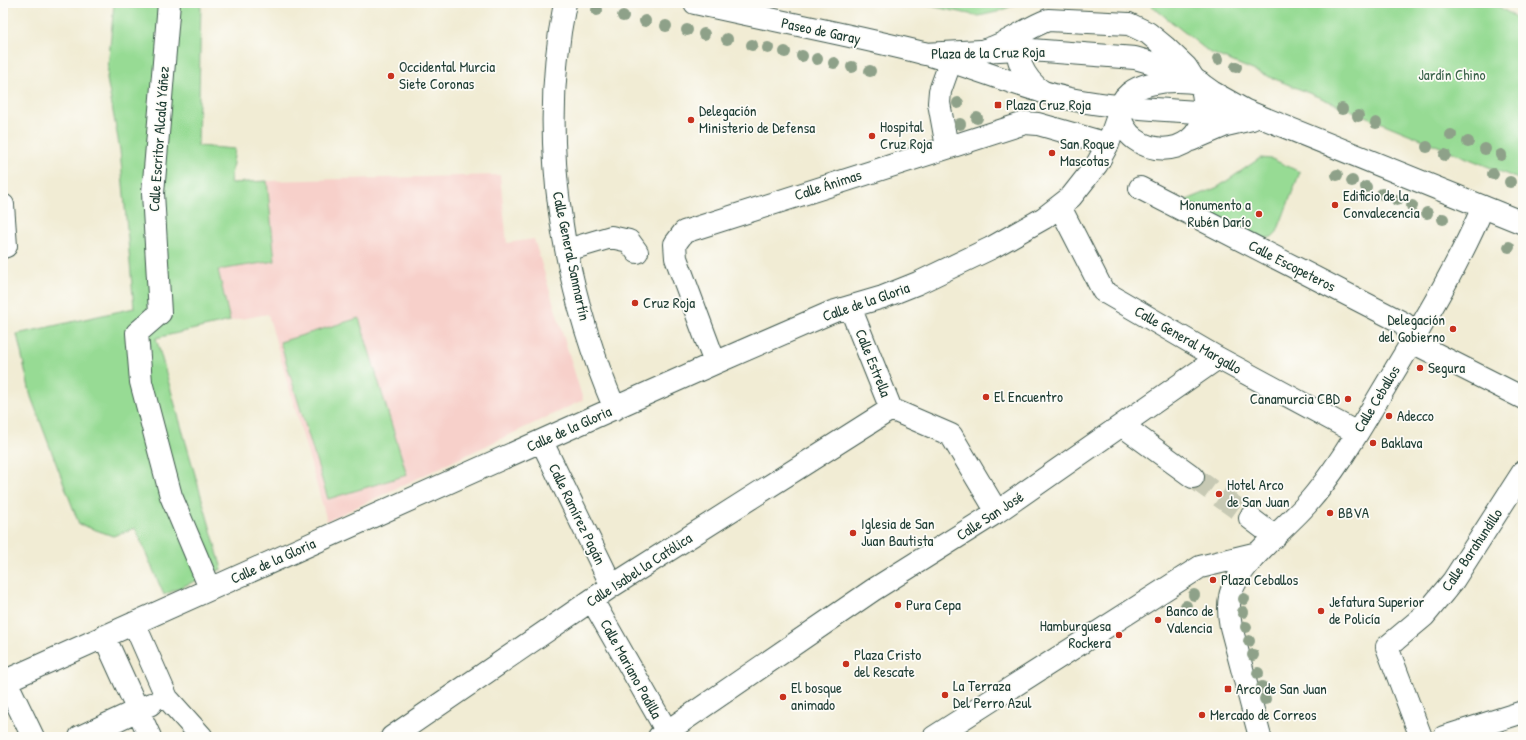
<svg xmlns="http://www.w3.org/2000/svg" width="1526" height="740" viewBox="0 0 1526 740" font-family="'Patrick Hand',sans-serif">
  <rect width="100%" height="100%" fill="#fdfcf7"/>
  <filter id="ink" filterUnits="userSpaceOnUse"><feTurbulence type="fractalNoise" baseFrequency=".025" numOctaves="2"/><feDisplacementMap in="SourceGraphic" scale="8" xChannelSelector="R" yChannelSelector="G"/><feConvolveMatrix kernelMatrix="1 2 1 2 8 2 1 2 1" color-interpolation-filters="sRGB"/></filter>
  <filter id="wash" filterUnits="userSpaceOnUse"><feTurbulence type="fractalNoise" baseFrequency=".012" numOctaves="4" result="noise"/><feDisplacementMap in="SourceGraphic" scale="16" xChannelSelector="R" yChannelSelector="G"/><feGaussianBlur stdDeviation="0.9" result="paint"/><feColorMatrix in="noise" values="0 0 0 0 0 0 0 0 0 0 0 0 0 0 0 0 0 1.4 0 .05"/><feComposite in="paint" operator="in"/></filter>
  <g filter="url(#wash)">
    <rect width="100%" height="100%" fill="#f1ecd4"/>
    <!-- built -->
    <path fill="#f7d0ca" d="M500,175L507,243L534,239L583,400L327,521L268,314L230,321L217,270L275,261L267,181Z"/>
    <!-- green -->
    <path fill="#97db94" stroke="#5b8c64" d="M114,3H201L198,146L235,149L230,183L267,181L275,261L218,270L230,321L156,338L222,569L164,595L135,528L113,536L79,524L31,397L17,334L134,308L120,150L107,79Z
      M915,3H1019L997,12L979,16Z
      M1148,3H1493L1523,22V181L1209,52Z
      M1260,158L1272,159L1300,172L1277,232L1272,237L1261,239L1182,202L1218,187Z
      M359,318L407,475L328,499L280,342Z"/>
  </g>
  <g filter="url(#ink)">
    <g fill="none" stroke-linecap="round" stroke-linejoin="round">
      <!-- minor-tunnel -->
      <path stroke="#c7c9b4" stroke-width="22" stroke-dasharray="22 11" stroke-linecap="butt" d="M1193,477L1250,518"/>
      <defs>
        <path id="minor" d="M169,3L153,193L160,313L137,333L141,382L171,496L210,588
          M565,3C538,138 561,283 615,409
          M1025,32C1007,51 1026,81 1043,92
          M985,50C1008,44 1026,28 1048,20L1129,24L1148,33L1165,47L1186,67L1193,78
          M1191,140L1226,125L1252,119
          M947,147L939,103L940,91L950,63
          M1140,188L1405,324L1412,342L1523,398
          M3,205L6,246L3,247
          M1060,207L1103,291L1218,358L1357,433
          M567,250L611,237L629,241L637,252
          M850,307L891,409L951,435L997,512
          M715,363L676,258L675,244L684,232L1025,123L1038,124L1108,144
          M1123,426L1193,477
          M542,442L612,586
          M1250,518L1275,537
          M592,600L670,737
          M134,623L167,698L202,737
          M104,636L150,737
          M6,681L33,737
          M3,682L715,363L832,312L883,297L918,283L991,248L1044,218L1071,197L1097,164L1108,144L1119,113C1122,79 1175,79 1200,83C1204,93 1205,102 1204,113C1197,162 1128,159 1119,113
          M80,737L151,704
          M392,737L612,586L891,409
          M659,737L873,590L997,512L1218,358
          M934,737L1200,567L1258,553
          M1260,737L1231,627C1229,617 1228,607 1230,597C1235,567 1286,528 1306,505C1337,470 1361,427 1385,387C1420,328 1456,270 1483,207
          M1421,737L1387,647L1424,616L1453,581L1523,472
          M1444,737L1523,712"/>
        <path id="major" d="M695,3C771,20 847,34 923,53C972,66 1020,88 1070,99C1129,111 1189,109 1248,117
          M924,54L1018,49L1135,58L1184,72L1212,92L1246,111L1523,223"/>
      </defs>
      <!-- minor casing -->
      <use href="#minor" stroke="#3e574c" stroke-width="24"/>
      <!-- major casing -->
      <use href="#major" stroke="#3e574c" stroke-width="24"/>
      <!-- minor -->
      <use href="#minor" stroke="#fff" stroke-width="22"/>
      <!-- major -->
      <use href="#major" stroke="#fff" stroke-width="22"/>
    </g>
    <!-- trees -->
    <g fill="#8ea189">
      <circle cx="597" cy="10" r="6"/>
      <circle cx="623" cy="16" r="6"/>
      <circle cx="645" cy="21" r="6"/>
      <circle cx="666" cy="26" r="6"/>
      <circle cx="687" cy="30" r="6"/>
      <circle cx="704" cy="34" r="6"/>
      <circle cx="727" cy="39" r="6"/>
      <circle cx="752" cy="45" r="6"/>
      <circle cx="768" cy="48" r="6"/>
      <circle cx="785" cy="52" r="6"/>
      <circle cx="802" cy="56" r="6"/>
      <circle cx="817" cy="59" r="6"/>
      <circle cx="1218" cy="59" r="6"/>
      <circle cx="834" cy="63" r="6"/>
      <circle cx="852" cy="67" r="6"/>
      <circle cx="1236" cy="67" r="6"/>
      <circle cx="870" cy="71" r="6"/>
      <circle cx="958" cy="103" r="6"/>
      <circle cx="1342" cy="109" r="6"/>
      <circle cx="1358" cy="116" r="6"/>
      <circle cx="977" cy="118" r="6"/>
      <circle cx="1376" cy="123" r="6"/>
      <circle cx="960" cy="124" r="6"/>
      <circle cx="1451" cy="135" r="6"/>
      <circle cx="1468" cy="142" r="6"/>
      <circle cx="1427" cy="147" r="6"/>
      <circle cx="1485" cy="149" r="6"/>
      <circle cx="1445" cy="155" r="6"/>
      <circle cx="1501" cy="155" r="6"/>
      <circle cx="1493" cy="174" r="6"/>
      <circle cx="1337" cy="175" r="6"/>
      <circle cx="1352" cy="181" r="6"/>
      <circle cx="1510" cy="182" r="6"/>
      <circle cx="1366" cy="187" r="6"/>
      <circle cx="1382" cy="194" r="6"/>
      <circle cx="1397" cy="200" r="6"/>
      <circle cx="1412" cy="206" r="6"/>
      <circle cx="1427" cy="213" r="6"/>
      <circle cx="1443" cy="219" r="6"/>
      <circle cx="1509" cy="247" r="6"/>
      <circle cx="1194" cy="595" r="6"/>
      <circle cx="1244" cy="599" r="6"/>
      <circle cx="1186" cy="606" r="6"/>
      <circle cx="1243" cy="612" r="6"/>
      <circle cx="1246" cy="627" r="6"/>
      <circle cx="1249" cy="641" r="6"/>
      <circle cx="1253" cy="655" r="6"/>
      <circle cx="1258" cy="673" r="6"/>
      <circle cx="1262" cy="687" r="6"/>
      <circle cx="1265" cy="699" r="6"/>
    </g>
  </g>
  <!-- markers -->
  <g fill="#c8321e" stroke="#fdfcf7" stroke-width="1.5">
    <circle cx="391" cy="76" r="4"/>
    <rect x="994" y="101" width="8" height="8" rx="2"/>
    <circle cx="691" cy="120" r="4"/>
    <circle cx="872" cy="136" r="4"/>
    <circle cx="1052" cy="153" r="4"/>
    <circle cx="1335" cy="205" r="4"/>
    <circle cx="1259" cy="214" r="4"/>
    <circle cx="635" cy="303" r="4"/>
    <circle cx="1453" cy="329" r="4"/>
    <circle cx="1420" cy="368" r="4"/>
    <circle cx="986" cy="397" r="4"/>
    <circle cx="1348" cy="399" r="4"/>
    <circle cx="1389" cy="416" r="4"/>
    <circle cx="1373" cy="443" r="4"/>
    <circle cx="1219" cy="494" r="4"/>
    <circle cx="1330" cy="513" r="4"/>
    <circle cx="853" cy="533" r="4"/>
    <circle cx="1213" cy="580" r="4"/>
    <circle cx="898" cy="605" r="4"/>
    <circle cx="1321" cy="611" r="4"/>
    <circle cx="1158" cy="620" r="4"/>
    <circle cx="1119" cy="635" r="4"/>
    <circle cx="846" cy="664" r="4"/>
    <rect x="1224" y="685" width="8" height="8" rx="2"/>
    <circle cx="945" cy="695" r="4"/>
    <circle cx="783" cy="697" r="4"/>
    <circle cx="1202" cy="715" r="4"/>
  </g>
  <g text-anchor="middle" stroke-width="3.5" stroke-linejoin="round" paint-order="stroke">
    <!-- street labels -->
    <g font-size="15" fill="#1f3d34" stroke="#fdfcf7">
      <text transform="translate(821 31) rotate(12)" y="5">Paseo de Garay</text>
      <text transform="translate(988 53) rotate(-1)" y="5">Plaza de la Cruz Roja</text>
      <text transform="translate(159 139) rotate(-86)" y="5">Calle Escritor Alcalá Yáñez</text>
      <text transform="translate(828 185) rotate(-18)" y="5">Calle Ánimas</text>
      <text transform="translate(571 256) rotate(78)" y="5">Calle General Sanmartín</text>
      <text transform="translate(1292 266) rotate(27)" y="5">Calle Escopeteros</text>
      <text transform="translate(866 302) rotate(-19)" y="5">Calle de la Gloria</text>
      <text transform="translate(1188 340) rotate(30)" y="5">Calle General Margallo</text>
      <text transform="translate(873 363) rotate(68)" y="5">Calle Estrella</text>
      <text transform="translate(1377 399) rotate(-59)" y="5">Calle Ceballos</text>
      <text transform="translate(569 429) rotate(-24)" y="5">Calle de la Gloria</text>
      <text transform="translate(577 514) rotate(64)" y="5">Calle Ramírez Pagán</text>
      <text transform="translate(990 516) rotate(-33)" y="5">Calle San José</text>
      <text transform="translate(1472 550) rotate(-56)" y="5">Calle Barahundillo</text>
      <text transform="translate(273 561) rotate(-24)" y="5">Calle de la Gloria</text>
      <text transform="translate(639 570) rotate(-33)" y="5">Calle Isabel la Católica</text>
      <text transform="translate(631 669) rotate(61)" y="5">Calle Mariano Padilla</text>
    </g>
    <!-- poi labels -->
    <g font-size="15" fill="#1f3d34" stroke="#fdfcf7" text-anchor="start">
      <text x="399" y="72">Occidental Murcia<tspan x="399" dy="17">Siete Coronas</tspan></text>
      <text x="1006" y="110">Plaza Cruz Roja</text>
      <text x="699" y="116">Delegación<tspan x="699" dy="17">Ministerio de Defensa</tspan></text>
      <text x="880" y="132">Hospital<tspan x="880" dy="17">Cruz Roja</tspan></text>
      <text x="1060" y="149">San Roque<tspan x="1060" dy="17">Mascotas</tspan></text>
      <text x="1343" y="201">Edificio de la<tspan x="1343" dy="17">Convalecencia</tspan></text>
      <text x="1251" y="210" text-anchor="end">Monumento a<tspan x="1251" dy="17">Rubén Darío</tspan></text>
      <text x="643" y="308">Cruz Roja</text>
      <text x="1445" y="325" text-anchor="end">Delegación<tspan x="1445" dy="17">del Gobierno</tspan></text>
      <text x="1428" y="373">Segura</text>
      <text x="994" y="402">El Encuentro</text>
      <text x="1340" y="404" text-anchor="end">Canamurcia CBD</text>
      <text x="1397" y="421">Adecco</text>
      <text x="1381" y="448">Baklava</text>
      <text x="1227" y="490">Hotel Arco<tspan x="1227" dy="17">de San Juan</tspan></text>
      <text x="1338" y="518">BBVA</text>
      <text x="861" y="529">Iglesia de San<tspan x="861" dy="17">Juan Bautista</tspan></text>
      <text x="1221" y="585">Plaza Ceballos</text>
      <text x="1329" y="607">Jefatura Superior<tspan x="1329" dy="17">de Policía</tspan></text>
      <text x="906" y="610">Pura Cepa</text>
      <text x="1166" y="616">Banco de<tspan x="1166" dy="17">Valencia</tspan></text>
      <text x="1111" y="631" text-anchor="end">Hamburguesa<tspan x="1111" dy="17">Rockera</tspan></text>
      <text x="854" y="660">Plaza Cristo<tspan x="854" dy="17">del Rescate</tspan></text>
      <text x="953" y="691">La Terraza<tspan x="953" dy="17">Del Perro Azul</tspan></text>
      <text x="791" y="693">El bosque<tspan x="791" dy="17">animado</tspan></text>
      <text x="1236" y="694">Arco de San Juan</text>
      <text x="1210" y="720">Mercado de Correos</text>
    </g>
    <!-- park labels -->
    <g font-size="15" fill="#3d644c" stroke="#fdfcf7">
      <text x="1452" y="80">Jardín Chino</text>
    </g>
  </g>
  <!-- margin -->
  <rect width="1526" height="740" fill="none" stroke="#fdfcf7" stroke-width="16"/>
</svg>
